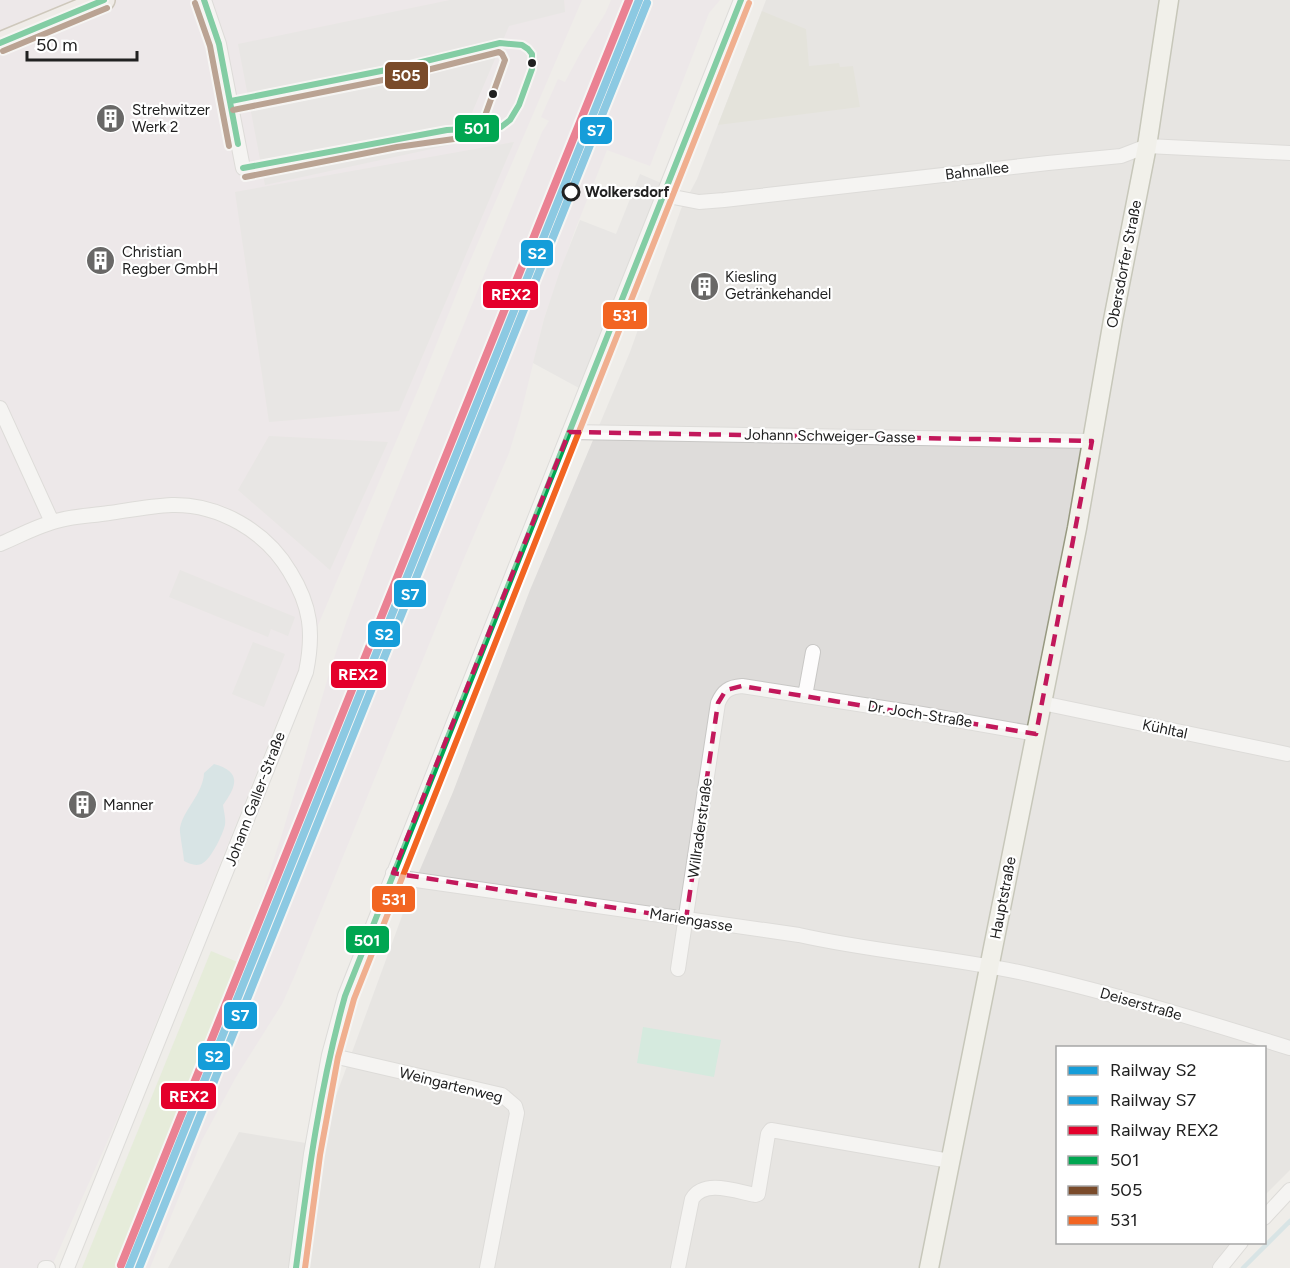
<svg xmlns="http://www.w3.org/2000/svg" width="1290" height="1268" viewBox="0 0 1290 1268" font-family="Figtree,sans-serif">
  <rect width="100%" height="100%" fill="#efede9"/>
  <!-- residential -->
  <path fill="#dedcda" d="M766,0H1290V1170L1265,1195L1264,1048H1058V1242L1233,1243L1214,1268H168L239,1132L318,1145L413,886L453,792L530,590L630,352L681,209L697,179Z"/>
  <!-- industrial -->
  <path fill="#ece2e8" d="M0,0H582L464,275L420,385L279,717L120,1113L51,1268H0Z
    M611,0H720L709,13L650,166L607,150L575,230L544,319L520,417L509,453L462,563L295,975L282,1004L236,1077L202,1140L150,1268H118L241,960L283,831L331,667L347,620L382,526L542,132L549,121L541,117L558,79L565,82L581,52L605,14Z"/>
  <!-- construction -->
  <path fill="#d8d8cb" d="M762,11L806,29L809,66L839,63L840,67L853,66L860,107L718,125Z"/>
  <!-- grass -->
  <path fill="#dbecc8" d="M211,951L240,963L118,1268H82Z"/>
  <!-- pitch -->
  <path fill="#b5e6d1" d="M643,1027L721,1040L714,1077L637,1063Z"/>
  <!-- parking -->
  <path fill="#dfdedd" d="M450,0H564L565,12L509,26L459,143L265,185L238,44Z
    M514,142L399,411L269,422L235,192Z
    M640,174L661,183L579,388L533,363L544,319L561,268L580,220L616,234Z
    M269,436L388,442L330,570L238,490Z
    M180,570L295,617L288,636L271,629L268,637L169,597Z
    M253,642L285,654L264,707L232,694Z"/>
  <!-- water -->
  <path fill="#bddae1" d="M214,764C243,772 236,787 223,805C224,812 226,819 225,825C223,834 211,859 203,863C197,867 190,864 184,861C184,855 179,832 180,828C183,810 203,794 204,773Z"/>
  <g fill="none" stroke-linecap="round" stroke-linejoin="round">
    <!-- stream -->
    <path stroke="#bddae1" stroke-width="4.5" d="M1243,1268L1290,1221"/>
    <defs>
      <path id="minor" d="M204,0L219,44L243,168
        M663,195L699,202L724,200L1048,163L1121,156L1147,146L1290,153
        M0,408L52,522
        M569,432L1092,441
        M0,544C17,537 33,528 50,523C68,516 90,516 109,513C130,510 151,506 172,505C219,504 266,531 290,572C311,606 314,633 306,672L67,1268
        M805,696L813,652
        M1042,703L1287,754
        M393,873L409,879L799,935C874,952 952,957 1028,974C1116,994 1203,1021 1290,1048
        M678,969L718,703C723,691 729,687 742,686L922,714L1036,734
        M329,1055L502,1095L515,1106L517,1113L487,1268
        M1264,1218L1290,1190
        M45,1268H48
        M296,1268L311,1154L329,1055L345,996L741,0
        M678,1268L692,1199C704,1179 735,1191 755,1195L758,1194L768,1134L771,1130L950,1161
        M1220,1268L1241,1242"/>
      <path id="secondary" d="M929,1268L1077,528L1113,320L1147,146L1169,0"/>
      <path id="primary" d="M0,43L104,0"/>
    </defs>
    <!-- minor casing -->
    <use href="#minor" stroke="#c8c7c5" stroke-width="16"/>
    <!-- secondary casing -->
    <use href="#secondary" stroke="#979980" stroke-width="21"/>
    <!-- primary casing -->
    <use href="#primary" stroke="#a69b85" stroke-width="24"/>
    <!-- minor -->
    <use href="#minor" stroke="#fdfcfc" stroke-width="14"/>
    <!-- secondary -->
    <use href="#secondary" stroke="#f4f4ec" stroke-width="18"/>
    <!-- primary -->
    <use href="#primary" stroke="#f2ece6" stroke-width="21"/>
    <defs>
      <path id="bus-1" d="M204,0L219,44L238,144
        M0,43L104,0
        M231,101L401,67L500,43L522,45L528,49L532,54V69L519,105L510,120L501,127L447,130L243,168
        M296,1268C308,1175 320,1086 345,996L741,0"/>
      <path id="bus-2" d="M195,3L210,46L229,146
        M3,51L107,8
        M233,110L403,76L499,52L502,54L505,60L481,127
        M245,177L397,147L468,137L488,139"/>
      <path id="bus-3" d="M305,1268L320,1155L338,1057L354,999L749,3"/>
    </defs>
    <!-- bus-1 casing -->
    <use href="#bus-1" stroke="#fff" stroke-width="10"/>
    <!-- bus-2 casing -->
    <use href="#bus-2" stroke="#fff" stroke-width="10"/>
    <!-- bus-3 casing -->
    <use href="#bus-3" stroke="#fff" stroke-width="10"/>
    <!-- bus-1 -->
    <use href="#bus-1" stroke="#00a651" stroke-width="6"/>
    <!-- bus-2 -->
    <use href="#bus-2" stroke="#7a4b2a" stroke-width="6"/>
    <!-- bus-3 -->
    <use href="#bus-3" stroke="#f26522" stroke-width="6"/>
    <defs>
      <path id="rail-1" d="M129,1268L639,0"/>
      <path id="rail-2" d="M139,1268L647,3"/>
      <path id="rail-3" d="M121,1265L629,0"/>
    </defs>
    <!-- rail-1 casing -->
    <use href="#rail-1" stroke="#fff" stroke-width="12"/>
    <!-- rail-2 casing -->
    <use href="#rail-2" stroke="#fff" stroke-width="12"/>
    <!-- rail-3 casing -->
    <use href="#rail-3" stroke="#fff" stroke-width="12"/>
    <!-- rail-1 -->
    <use href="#rail-1" stroke="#159dd9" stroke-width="8"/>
    <!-- rail-2 -->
    <use href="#rail-2" stroke="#159dd9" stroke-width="8"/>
    <!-- rail-3 -->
    <use href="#rail-3" stroke="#e4002b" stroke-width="8"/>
  </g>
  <!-- marked area -->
  <path d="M0 0H1290V1268H0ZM569,432L1092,441L1036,734L742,686L726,690L718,703L686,919L393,873Z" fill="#efede9" fill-opacity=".55" fill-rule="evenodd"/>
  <path fill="none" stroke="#c2185b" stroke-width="4.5" stroke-dasharray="12 8" stroke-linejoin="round" d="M569,432L1092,441L1036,734L742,686L726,690L718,703L686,919L393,873Z"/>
  <!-- icons -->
  <defs>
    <symbol id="building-disc" viewBox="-11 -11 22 22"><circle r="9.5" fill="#696867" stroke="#fff"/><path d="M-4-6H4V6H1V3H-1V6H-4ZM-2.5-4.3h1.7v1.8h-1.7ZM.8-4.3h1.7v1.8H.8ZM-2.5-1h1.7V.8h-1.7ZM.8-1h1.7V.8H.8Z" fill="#fff"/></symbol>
  </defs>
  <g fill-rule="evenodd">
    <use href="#building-disc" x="94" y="102" width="33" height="33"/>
    <use href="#building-disc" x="84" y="244" width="33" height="33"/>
    <use href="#building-disc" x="688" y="270" width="33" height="33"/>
    <use href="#building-disc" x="66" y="788" width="33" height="33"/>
  </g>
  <!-- markers -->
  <g fill="#212121" stroke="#fff" stroke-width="2">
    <circle cx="532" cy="63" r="5"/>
    <circle cx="493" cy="94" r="5"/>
  </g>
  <circle fill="#fff" stroke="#212121" stroke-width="3" cx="571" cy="192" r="8"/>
  <g text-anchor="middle" stroke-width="4.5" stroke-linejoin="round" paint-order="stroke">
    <!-- poi labels -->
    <g font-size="15" fill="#212121" stroke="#fff" text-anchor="start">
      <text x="132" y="115">Strehwitzer<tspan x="132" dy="17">Werk 2</tspan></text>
      <text x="122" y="257">Christian<tspan x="122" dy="17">Regber GmbH</tspan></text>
      <text x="725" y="282">Kiesling<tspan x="725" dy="17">Getränkehandel</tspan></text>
      <text x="103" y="810">Manner</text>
    </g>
    <!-- street labels -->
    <g font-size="15" fill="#212121" stroke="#fff">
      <text transform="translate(977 171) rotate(-7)" y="5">Bahnallee</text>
      <text transform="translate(1124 264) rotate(-79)" y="5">Obersdorfer Straße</text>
      <text transform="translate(830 436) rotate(1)" y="5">Johann Schweiger-Gasse</text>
      <text transform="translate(920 714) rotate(9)" y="5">Dr. Joch-Straße</text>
      <text transform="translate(1165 729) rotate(12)" y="5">Kühltal</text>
      <text transform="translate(255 799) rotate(-69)" y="5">Johann Galler-Straße</text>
      <text transform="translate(700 828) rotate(-82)" y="5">Willraderstraße</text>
      <text transform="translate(1003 898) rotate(-79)" y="5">Hauptstraße</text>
      <text transform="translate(691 920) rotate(9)" y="5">Mariengasse</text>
      <text transform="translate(1141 1004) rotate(16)" y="5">Deiserstraße</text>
      <text transform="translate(451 1085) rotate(14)" y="5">Weingartenweg</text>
    </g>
    <!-- stop labels -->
    <g font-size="15" font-weight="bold" fill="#212121" stroke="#fff" text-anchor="start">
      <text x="585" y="197">Wolkersdorf</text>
    </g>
  </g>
  <g stroke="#fff" stroke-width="2">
    <rect x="384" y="61" width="45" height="29" rx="6" fill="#7a4b2a"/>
    <rect x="454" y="114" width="46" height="29" rx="6" fill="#00a651"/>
    <rect x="579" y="116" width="34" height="29" rx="6" fill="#159dd9"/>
    <rect x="520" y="239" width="34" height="28" rx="6" fill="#159dd9"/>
    <rect x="482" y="280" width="57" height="29" rx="6" fill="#e4002b"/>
    <rect x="602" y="301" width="46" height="29" rx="6" fill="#f26522"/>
    <rect x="393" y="579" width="34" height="29" rx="6" fill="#159dd9"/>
    <rect x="367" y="620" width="34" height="28" rx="6" fill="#159dd9"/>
    <rect x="330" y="660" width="57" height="29" rx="6" fill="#e4002b"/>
    <rect x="371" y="885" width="45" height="28" rx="6" fill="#f26522"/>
    <rect x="345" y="925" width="45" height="29" rx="6" fill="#00a651"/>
    <rect x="223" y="1001" width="35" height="29" rx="6" fill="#159dd9"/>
    <rect x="197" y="1042" width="34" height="29" rx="6" fill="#159dd9"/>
    <rect x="160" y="1082" width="57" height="28" rx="6" fill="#e4002b"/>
  </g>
  <g font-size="16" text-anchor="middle" font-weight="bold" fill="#fff">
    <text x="406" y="81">505</text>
    <text x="477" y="134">501</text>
    <text x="596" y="136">S7</text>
    <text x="537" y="259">S2</text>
    <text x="511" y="300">REX2</text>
    <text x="625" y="321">531</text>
    <text x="410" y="600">S7</text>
    <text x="384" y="640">S2</text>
    <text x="358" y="680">REX2</text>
    <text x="394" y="905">531</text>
    <text x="367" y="946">501</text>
    <text x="240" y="1021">S7</text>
    <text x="214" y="1062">S2</text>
    <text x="189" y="1102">REX2</text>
  </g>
  <!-- legend -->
  <rect x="1056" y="1046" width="210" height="198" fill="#ffffff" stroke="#a6a6a6" stroke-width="1.5"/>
  <rect x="1068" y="1066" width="30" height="9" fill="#159dd9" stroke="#a6a6a6" stroke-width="1.5"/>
  <text x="1110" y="1076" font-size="18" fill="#212121">Railway S2</text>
  <rect x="1068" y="1096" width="30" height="9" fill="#159dd9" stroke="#a6a6a6" stroke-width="1.5"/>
  <text x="1110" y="1106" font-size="18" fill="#212121">Railway S7</text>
  <rect x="1068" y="1126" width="30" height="9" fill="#e4002b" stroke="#a6a6a6" stroke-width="1.5"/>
  <text x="1110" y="1136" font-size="18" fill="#212121">Railway REX2</text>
  <rect x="1068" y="1156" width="30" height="9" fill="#00a651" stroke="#a6a6a6" stroke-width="1.5"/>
  <text x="1110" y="1166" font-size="18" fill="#212121">501</text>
  <rect x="1068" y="1186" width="30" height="9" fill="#7a4b2a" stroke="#a6a6a6" stroke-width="1.5"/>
  <text x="1110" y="1196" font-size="18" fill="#212121">505</text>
  <rect x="1068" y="1216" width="30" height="9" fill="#f26522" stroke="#a6a6a6" stroke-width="1.5"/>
  <text x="1110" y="1226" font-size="18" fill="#212121">531</text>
  <!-- scale -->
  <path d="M27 51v9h110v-9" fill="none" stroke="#212121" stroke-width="3"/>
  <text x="36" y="51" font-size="18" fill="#212121" stroke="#ffffff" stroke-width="4.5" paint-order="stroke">50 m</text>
</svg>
